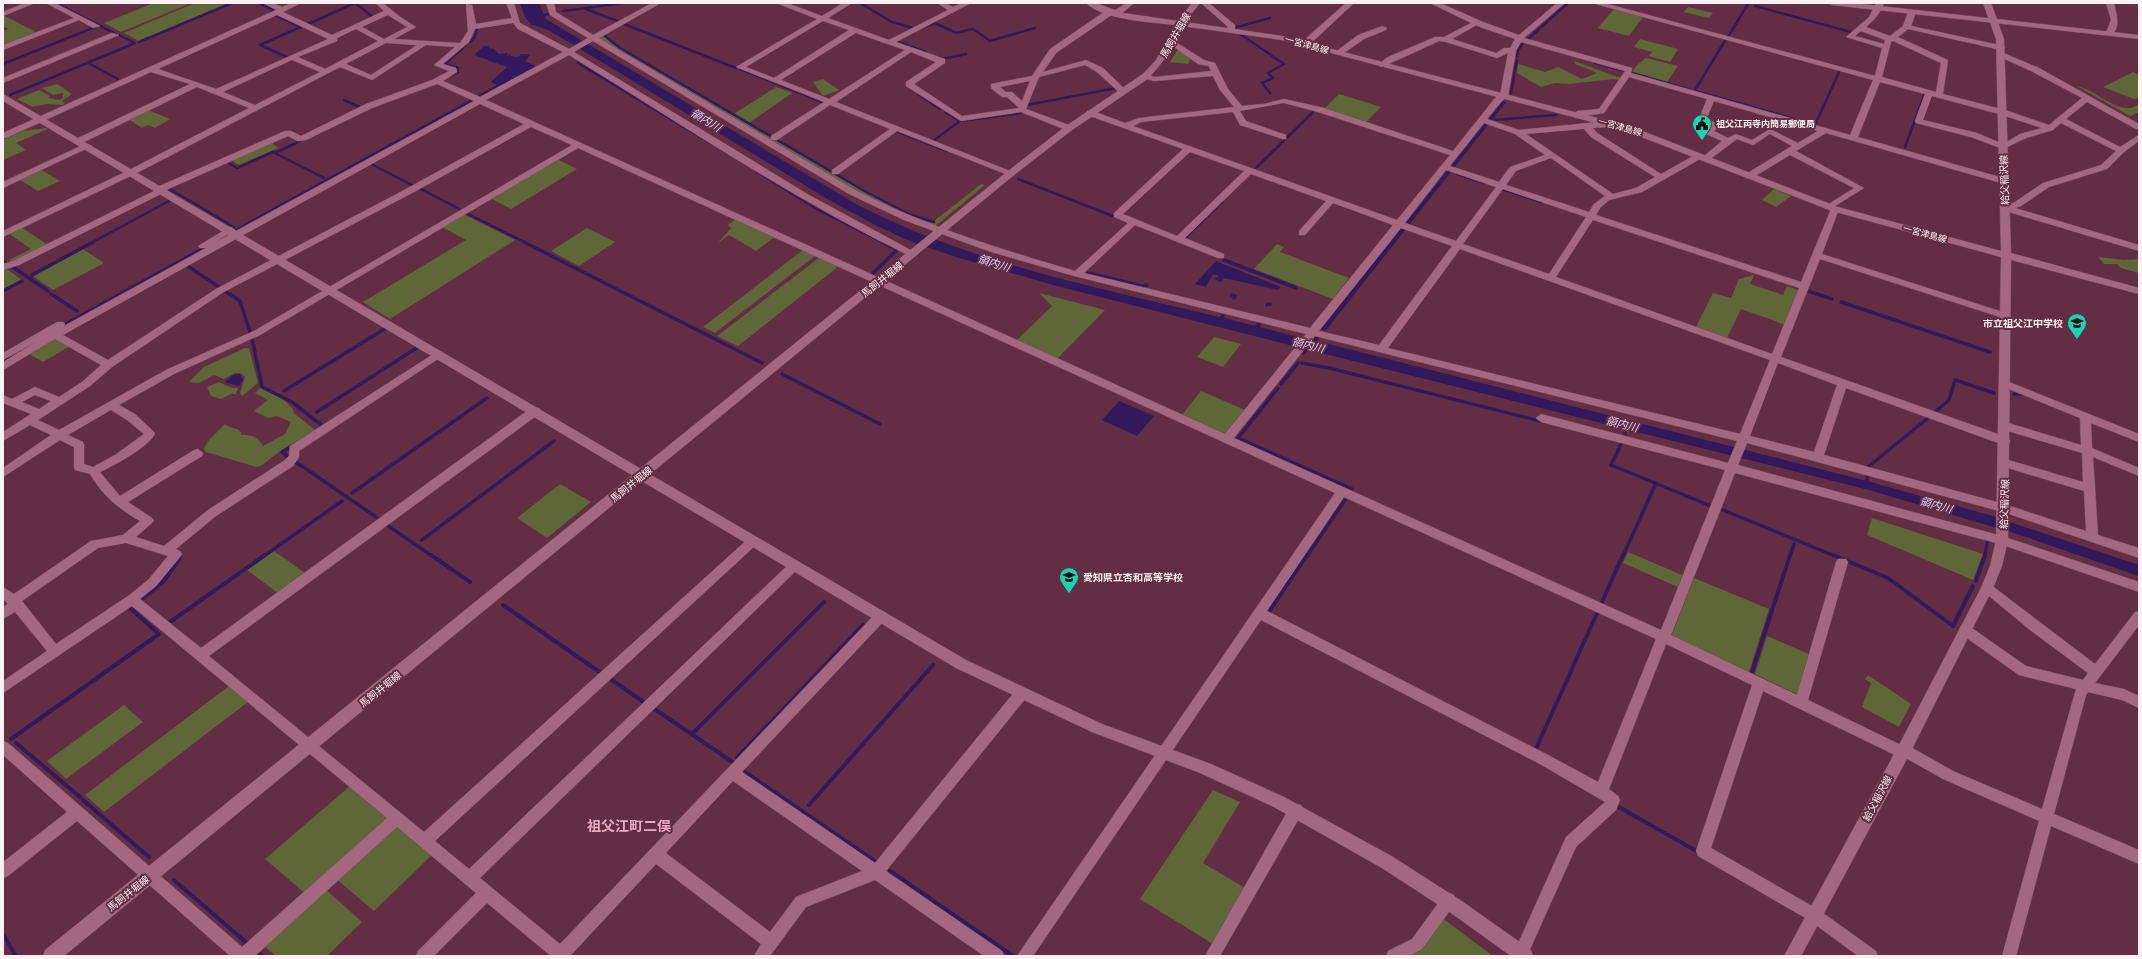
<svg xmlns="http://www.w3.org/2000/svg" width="2142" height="959" viewBox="0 0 2142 959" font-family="'Open Sans','Noto Sans JP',sans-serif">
  <rect width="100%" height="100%" fill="#632e44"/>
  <!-- green -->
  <path fill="#5f6637" d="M154,3H191L121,32L104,23Z
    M195,3H230L139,41L124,33Z
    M1688,7L1713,13L1709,18L1684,12Z
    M1614,9L1643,17L1629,36L1598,28Z
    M3,15L38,33L6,45L3,44V31L9,29L3,26Z
    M616,28L604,36L619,48L867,193L910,215L933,222L981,184L985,185L934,227L856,192L599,39L598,36Z
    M1640,39L1678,49L1670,62L1649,56L1652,52L1634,47Z
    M1183,50L1191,58L1188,64L1170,62L1177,51Z
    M1646,58L1678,66L1667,82L1632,72L1636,66Z
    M1574,61L1621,78L1620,80L1613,79L1569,84L1555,83L1541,87L1517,73L1518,64L1545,72L1558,67L1582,79L1597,73L1575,64Z
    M2133,72L2139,75V98L2134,99L2103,87C2114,82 2123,77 2133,72Z
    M823,79L839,90L823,96L813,82Z
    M57,84L72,94L62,101L65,103L62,105L46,104L32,107L17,99L39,90L50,96L48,98L59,100L63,98V93L53,95L42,88Z
    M2077,86C2096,89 2121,119 2139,104V112L2130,116Z
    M776,87L792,93L749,123L734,114Z
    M1339,94L1381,107L1365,123L1323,110Z
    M148,110L170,119L155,128L148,125L142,128L128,119Z
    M45,128L48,129L16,143L26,150L3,160V140L23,131Z
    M271,142L278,148L239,165L231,160Z
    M557,159L577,169L511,209L490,198Z
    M40,169L60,181L38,191L19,179Z
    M1774,189L1791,196L1776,207L1762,200Z
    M463,214L515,240L390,319L363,302L466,240L442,227Z
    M736,219L776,236L756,251L729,235L718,243L731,228L728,225Z
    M21,227L48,245L13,262L9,260L31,249L8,233Z
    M587,228L615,242L579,266L551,251Z
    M1277,244L1284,247L1280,252L1349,278L1333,299L1254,269Z
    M83,249L104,263L53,290L33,276Z
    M803,250L816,255L715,333L703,327Z
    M820,257L839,266L738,346L717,336Z
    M2098,257L2124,260L2139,259V273L2121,268L2117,264H2104Z
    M4,267L22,280L3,290V268Z
    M1754,275L1750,284L1783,295L1787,286L1800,291L1786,325L1741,309L1726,340L1695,329L1713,293L1731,298L1739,279Z
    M1039,293L1105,310L1057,359L1016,341L1052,306Z
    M1214,337L1241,344L1223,367L1197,357Z
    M56,338L70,346L43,362L29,354Z
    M245,348H249L258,383L242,396L240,393L245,377L241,373H235L224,379L214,375L199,383L189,382L204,367Z
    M219,382L232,388H238L236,394H231L221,399L211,396L207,387Z
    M260,388L283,399L292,408L294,413L315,430L279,452L262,465L257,467L206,452L204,448L209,440L225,424C230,429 236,427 241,432V435C252,435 258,436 263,446L285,434L291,422L277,416L268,418L254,411L268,400L255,393Z
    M1201,391L1245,410L1228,432L1222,434L1181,416Z
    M560,484L591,502L547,538L517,518Z
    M1872,518L1983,554L1973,580L1867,535Z
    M274,551L305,573L278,593L247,570Z
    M1628,552L1682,575L1678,587L1623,563Z
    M1694,578L1769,609L1749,672L1671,637Z
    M1767,636L1811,655L1799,695L1755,674Z
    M1868,675L1911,704L1899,727L1862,707L1871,683L1865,679Z
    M229,686L248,702L104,812L85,795Z
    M124,705L143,722L66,779L47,761Z
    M350,786L389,819L306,894L265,859Z
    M1213,790L1240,802L1203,863L1245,888L1213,944L1140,899Z
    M396,825L432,855L374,911L335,878Z
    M324,888L362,922L327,956H276L263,945Z
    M1442,918L1493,956H1404Z"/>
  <!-- water -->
  <path fill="#31195b" d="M520,3H539L546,19L856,204C969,263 1097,287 1219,317L1222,314L1225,315L1224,318L1255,326L1258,321L1262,322L1260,327L1312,341L1317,335L1320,336L1317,341L1867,481L1989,515L2139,565V576L2017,534L1869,490L1309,350L1304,355L1302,354L1305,349L1053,285L959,258L914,243L877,226L829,200L572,44C559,37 544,25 529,25L531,24L525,17Z
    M484,46H490L488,48L494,49L499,54L508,53L507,56L512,53L510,56L518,57L521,54H525L524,56L526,54L530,55L525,61L537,67L3,363V358L24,345L497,85L491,82L507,67L474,55Z
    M1503,101L1506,102L1327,329L1324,331L1321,329Z
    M1216,261L1218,262L1281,287L1278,290L1224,278L1221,282L1214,279L1219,276L1213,274L1206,287L1195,284Z
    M240,374L243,380L239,386L225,382L233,375Z
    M1119,401L1154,416L1137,436L1102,420Z"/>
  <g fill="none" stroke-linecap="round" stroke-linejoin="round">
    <!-- stream-far2 -->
    <path stroke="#31195b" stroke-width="2.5" d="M56,3L116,34
      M259,3L274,10L271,12
      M860,3L892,22L913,28
      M1755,6L1851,32
      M586,9L617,21
      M563,11L624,3
      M275,15L301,27
      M541,16L549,14
      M308,24L355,3L374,18
      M624,24L736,68
      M923,27L935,23L956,33L973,29L990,41L1035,28
      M1234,28L1270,18
      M1240,34L1284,64L1268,73L1273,78L1262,83L1270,93
      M119,35L135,43
      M605,36L620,48L868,193L911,215L934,222
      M1728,37L1748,4
      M897,40L895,41L926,52
      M1527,40L1568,3
      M139,42L232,3
      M470,42L475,37L477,28
      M287,57L260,45L301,27
      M939,57L943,59L966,54
      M1517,57L1518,50L1524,42
      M88,63L118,79
      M578,63L725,152
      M1595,63L1625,71
      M3,64L95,27
      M740,69L825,103
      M1632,73L1691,90
      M448,77L458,72V68L445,64L466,45
      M1695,90L1726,39
      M1696,91L1812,124
      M1511,93L1517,60
      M918,94L940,109
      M10,95L133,44
      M344,100L362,108
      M1027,105L1116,88
      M945,112L960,121L1021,113
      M1494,120L1556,115
      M1816,123L1840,70
      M896,131L947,151
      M933,141L960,121
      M1905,147L1925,93
      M275,153L300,141
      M227,162L237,168L273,152L324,178
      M371,164L414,186
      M1254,170L1315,110
      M756,171L820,211L884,243
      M1457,174L1484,183
      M1018,179L1118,218
      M168,188L234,227
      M419,188L461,210
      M1502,189L1541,202
      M466,213L526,243
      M1185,238L1223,201
      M91,243L169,201"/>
    <!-- stream-far1 -->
    <path stroke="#31195b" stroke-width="3.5" d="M524,242L762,363
      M1224,260L1296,288
      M3,261L6,263
      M10,265L48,291
      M186,265L240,301L252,338L262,387L292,402L324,427
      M1088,273L1142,286L1147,285
      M872,274L897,250L882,242
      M32,275L93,242
      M3,291L22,281
      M1808,291L1832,299
      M51,294L77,311
      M1232,295L1235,296L1234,298
      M1841,302L1990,352
      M1267,305L1270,304
      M1302,363L1329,368L1544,422
      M782,374L880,424
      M1281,384L1298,363
      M1278,388L1238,438L1352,489
      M284,391L386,328
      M2014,394H2022
      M317,412L418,347
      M1934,413L1949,400L1955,380L1994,393
      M1625,434L1626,424
      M1621,444L1611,465L1711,506
      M290,458L282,452L292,446
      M296,462L379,519
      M1868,467L1928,418
      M1867,475V485
      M352,493L487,398
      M1723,510L1835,556
      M387,525L432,556
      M422,540L554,441
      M264,556L342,501
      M1307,556L1345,500
      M1623,556L1656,483
      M1790,556L1794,544
      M1985,556L1988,539"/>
    <!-- stream -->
    <path stroke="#31195b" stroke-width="4" d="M431,555L470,582
      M1833,555L1888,578L1953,626L1973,586
      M1976,581L1985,555
      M143,598L163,582L180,558
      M1601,604L1623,555
      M503,605L601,673
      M1268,613L1307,555
      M170,622L265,555
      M1752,672L1790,555
      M609,678L645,703
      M653,708L734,763
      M692,734L824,602
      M11,739L159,634L130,608
      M16,743L80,797
      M1535,751L1598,611
      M737,758L863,625
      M742,770L876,862
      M83,800L149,857
      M809,805L933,665
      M1617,806L1700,853
      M890,871L1013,956
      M174,880L249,945
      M3,934L16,956
      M256,951L262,956"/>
    <defs>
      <path id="minor" d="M25,3H35L3,16V12Z
        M46,3H55L100,26L93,28L79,20L3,50V45L74,18Z
        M263,3H273L282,7L291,3H301L283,12L332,35L384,11L375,3H383L399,16L416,27L394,39L460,43L468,31L466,4L472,5L476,24L512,18L506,3H514L520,23L569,49L588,38L550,15L546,3H554L556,12L593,35L652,3H661L599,38L855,190C926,226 999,249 1075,271L1128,223L1114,217V213L1183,149L1087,115V111H1093L1125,123L1139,118L1234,107L1220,90L1213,76L1154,81L1142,78L1141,76L1145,74L1155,77L1211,71L1209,66L1198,64L1168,43V39H1171L1204,60L1215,63L1228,89L1242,106L1264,104L1284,99L1324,108L1453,151L1495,98L1500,95L1508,53L1497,58L1446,42L1439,41C1430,45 1384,67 1380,67V63L1388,57L1435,37H1444L1471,23L1430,3H1440L1483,22L1519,35L1557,3H1565L1524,38L1632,68L1631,73L1850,135L1873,80L1592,3H1604L1875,76L1882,48L1846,37L1869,17L1876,3H1884C1880,14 1874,20 1866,27L1890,36L1903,26L1908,12L1912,10L1916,12L1911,26L2004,46L2005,48L2001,50L1908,29L1898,37L1948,60L1943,94L2005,110L2049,125L2082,98L2033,72L1998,56L1997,54L2001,52L2039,68L2139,124V129H2136L2087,102L2066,119L2120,147L2139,135V141L2124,152L2107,169L2049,187L2021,206L2015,208L2139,245V251L2002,210L2001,208L2015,202L2043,183L2101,165L2116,151L2061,123L2053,130L2026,138L2003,149L1971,137L1916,123L1915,121L1925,94L1880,82L1858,137L2007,179L2008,181L2007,183H2001L1826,133L1796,151L1864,188L1835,206L1839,209L1822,254L2009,314L2011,316L2009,318H2003L1820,259L1781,357L2009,438L2010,441L2009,444H2001L1846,388L1824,455L2004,504L2086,531L2084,491L2001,466L2000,463L2005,459L2083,482L2082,453L2001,429L2000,426L2005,422L2081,445L2080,418L2001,386L2000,384L2001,382H2009L2139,434V442L2091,423L2092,448L2139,468V476L2093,457L2098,535L2139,548V558L2003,512L1747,443L1738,465L2002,536L2139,582V592L2000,544L1735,473L1671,635L1797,695L1836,562L1838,559H1846L1848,562L1808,700L1901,745L1909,746L1953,771L2042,809L2076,689L2019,675L1961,634L1959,630L1961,626L1965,625L1969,626L2026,666L2083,680L2088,673L2030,630L1983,591L1981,588L1983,585L1987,583L1991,585L2095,664L2135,612L2139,611V625L2095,683L2124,689L2139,696V708L2122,700L2088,692L2086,695L2054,814L2139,850V864L2051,826L2016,956H2002L2039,821L1943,779L1904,757L1897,756L1763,691L1711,848L1819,910L1876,951L1878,956H1858L1809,920L1698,856L1696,851L1752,685L1666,644L1609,789L1618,796L1620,800L1616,810L1576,847L1527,956H1515L1514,953L1516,948L1566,837L1605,802L1540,764L1261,620L1033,956H1017L1335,493L578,148L260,335L174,374L119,405L135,414L155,433C151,446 113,466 100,472L120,496L194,450L198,449L203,453L202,456L128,502L152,518L154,521L136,537L164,546L208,510L285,460L289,456L290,446L435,353H443L444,355L299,451V457L293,466L216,516L176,549L180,551L182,554L180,557L156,586L140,599L201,648L531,408H539L540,411L539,414L209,656L424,832L749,538H757L759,541L757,544L435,841L469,869L791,562H799L801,565L799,568L480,878L560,944L877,612L881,611L885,612L887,616L885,620L742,772L875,863L1016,690L1021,688L1026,690L1027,694L1026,698L886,871L1002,951L1004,956H984L875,880L806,907L770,956H754L761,944L656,864L570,956H551L487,903L434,956H416L418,951L476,893L397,827L255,956H230L77,821L8,876L3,878V862L67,812L3,755V741L8,743L242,947L387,818L132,606L3,693V681L47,651L15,612L3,619V607L8,604L3,599V587L14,594L91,541L123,535L140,521C119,509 102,495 90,474L75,470L74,467V447L60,440L3,477V468L51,435L30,425L3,441V432L31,414L3,403V395L12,399L35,387L59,397L82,382L101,365L55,339L3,370V362L36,342L3,360V353L57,322H63L65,324L64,326L206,248H200L198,246L228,228L231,227L235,230L214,243L474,101L437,84L372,108L306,140L298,141L288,136L166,190L165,192L19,265L3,270V264L13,261L156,190L157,187L285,131H291L301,136L366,104L432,80L449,71L434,65L455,47L426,45L372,80L340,67L135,174L3,237V231L129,170L249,108L197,87L82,143H76V139L190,84L151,72L6,138H3V133L276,10ZM277,15L328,39L216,89L158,69ZM388,15L407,27L384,39L362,27ZM513,23L518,29L563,52L480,97L443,81L457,72L456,68L443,64L469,42L475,29ZM1477,25V26L1515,39L1510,48H1504L1496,53L1452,39ZM356,29L378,41L325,69L298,57L337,41V38ZM1861,31L1885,40L1884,44L1855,36ZM593,41L849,194L904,220L988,251L1074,276L1306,334L1225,434L486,100L569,55C681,124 791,198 910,256L913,257L918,254L809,195L574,52ZM1893,41L1941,63L1936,92L1882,77L1891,42ZM1521,42L1625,71L1599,109L1577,111L1574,116L1575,118L1604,113L1629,77L1707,99L1699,119L1711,126L1705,132L1706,134L1722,141L1704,156L1697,154L1661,174L1597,133L1593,128L1607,127L1609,123L1608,121L1519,130L1487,119L1501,102L1508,96L1516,51ZM386,43L417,45L371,75L346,64ZM292,60L320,72L255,105L223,92ZM1932,96L1999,114L2042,128L2020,134L2003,144L1977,133L1923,120ZM1714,101L1818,131L1798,143L1770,129L1752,140L1736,134L1728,138L1714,131L1720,126L1707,118ZM1284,103L1318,112L1450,155L1397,220L1133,126L1141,122L1233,112L1240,125L1283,139H1286V135L1246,121L1240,111ZM480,104L524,124L408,188L216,289L108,360L63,335ZM1484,123L1515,134L1545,155L1510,167L1499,182L1450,166ZM531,127L572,145L254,331L166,370L59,430L38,420L90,386L112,367L222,293L414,192ZM1584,129L1591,137L1655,177L1636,188L1613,194L1526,134ZM1770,134L1792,146L1746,174V178H1752L1790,155L1854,188L1824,207L1825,209H1831L1801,282L1596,215L1600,208L1609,200L1642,192L1702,158L1709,160L1737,139L1753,145ZM1190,152L1244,171L1177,236L1123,214ZM1551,158L1605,196L1594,204L1589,212L1506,185L1516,171ZM1446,170L1496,187L1456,241L1405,223ZM1251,174L1326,201L1299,231V235H1305L1333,203L1393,225L1310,328L1084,273L1135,225L1218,258H1224V254L1185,238ZM1503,189L1586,217L1549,274L1463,244ZM1593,220L1799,288L1772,354L1556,277ZM1401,228L1452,246L1379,345L1319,331ZM1460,249L1770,360L1740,434L1388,348ZM1315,336L1737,441L1728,463L1541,414L1536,418L1541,422L1725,470L1661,630L1234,438ZM1778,363L1837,385L1814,452L1750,436ZM35,395L51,401L39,409L22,402ZM111,410L127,420L144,434L115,455L93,467L84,464V445L83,442L68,435ZM1344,497L1656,639L1598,782L1550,756L1267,611ZM126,543L168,556L148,580L128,596L56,644L22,601L98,548ZM733,781L862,871L796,897L770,932L666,853Z
        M776,3H787L822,16L843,3H852L828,18L889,40L948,10L937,3H946L953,7L962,3H971L896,42L945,59V63L914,84L962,116L1019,108L1007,97H1002L991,88V84L1032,76L1050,49L1107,10H1113V14L1056,53L1043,72L1086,60L1103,68L1128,92L1121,94L1097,72L1085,65L1039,77L1026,109L1072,126V130H1066L1021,112L961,121L906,86V82L936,62L911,52L836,102L1015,173L1014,175H1008L897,131L838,174H832V170L890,129L830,105L777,140H771V136L824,102L736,67L817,19ZM823,21L849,30L774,78L746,67ZM856,33L905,50L829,99L781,80ZM1030,81L1022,101L1012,92H1006L1000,87Z
        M1126,3H1134L1119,16H1113V12Z
        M1201,3H1209L1235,25V29L1232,32H1226L1225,30L1228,27Z
        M1346,3H1354L1308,46H1302V42Z
        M2106,3H2114C2116,12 2122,30 2110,35L2106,33L2111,20Z
        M1383,26L1387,28L1386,30L1364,39L1341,55L1334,53L1358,35Z
        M112,33L119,35L3,83V78Z
        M85,144H88L92,146L3,188V182Z
        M1296,804L1301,805L1303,810L1301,815L1220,956H1205L1291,805Z
        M1449,893L1454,895L1456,900L1454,905L1422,949L1409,956H1386L1388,951L1412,939L1444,895Z"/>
      <path id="tertiary" d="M1828,3H1853L2139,35V39L1832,5Z
        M3,94L966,660L1102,724L1211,764L1284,797L1393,857L1463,902L1531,950L1533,956H1511L1451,913L1382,868L1274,807L1200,773L1092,732L956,668L3,101Z"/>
      <path id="secondary" d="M1086,3H1096L1123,13L1178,21L1192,3H1200L1185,22L1282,36L1632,127L1838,207L2001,251L1996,39L1983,3H1991L2004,39L2011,253L2139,288V294L2011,260L2008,540L2002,566L1993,588L1909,755L1801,956H1784L1899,745L1981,588L1990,566L1996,540L2001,257L1832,211L1626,131L1282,40L1182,26L1163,61L1149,78L1072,130L1014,175L64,956H43L45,950L1008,171L1066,126L1143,74L1156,60L1175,25C1151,22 1103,20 1086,3Z"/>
    </defs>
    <!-- minor casing -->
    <use href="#minor" stroke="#764d5f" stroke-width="1"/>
    <!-- tertiary casing -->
    <use href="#tertiary" stroke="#764d5f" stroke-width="1"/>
    <!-- secondary casing -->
    <use href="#secondary" stroke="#764d5f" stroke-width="1"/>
    <!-- minor -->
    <use href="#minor" fill="#a3687f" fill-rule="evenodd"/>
    <!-- tertiary -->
    <use href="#tertiary" fill="#a3687f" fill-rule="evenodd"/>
    <!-- secondary -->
    <use href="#secondary" fill="#a3687f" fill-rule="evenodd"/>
  </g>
  <!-- icons -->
  <defs>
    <symbol id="civic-pin" viewBox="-11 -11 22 30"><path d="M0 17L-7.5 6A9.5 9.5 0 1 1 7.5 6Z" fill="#16d5b3" stroke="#632e44"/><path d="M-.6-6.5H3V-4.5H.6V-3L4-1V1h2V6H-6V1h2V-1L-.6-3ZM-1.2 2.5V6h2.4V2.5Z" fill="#111"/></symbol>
    <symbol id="school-pin" viewBox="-11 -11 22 30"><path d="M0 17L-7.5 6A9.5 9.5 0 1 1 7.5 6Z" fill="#16d5b3" stroke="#632e44"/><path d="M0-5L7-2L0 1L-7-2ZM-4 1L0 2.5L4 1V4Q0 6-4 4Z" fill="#111"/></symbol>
  </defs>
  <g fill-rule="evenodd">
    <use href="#civic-pin" x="1691" y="113" width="22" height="30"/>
    <use href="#school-pin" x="2066" y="312" width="22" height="30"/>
    <use href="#school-pin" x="1058" y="566" width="22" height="30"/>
  </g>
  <g text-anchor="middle" stroke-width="4" stroke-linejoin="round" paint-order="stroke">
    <!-- far-street labels -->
    <g font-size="9" fill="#fef0f4" stroke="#632e44">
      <text transform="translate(1307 45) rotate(15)" y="3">一宮津島線</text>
      <text transform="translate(1620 127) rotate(16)" y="3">一宮津島線</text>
      <text transform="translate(1925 234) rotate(15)" y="3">一宮津島線</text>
    </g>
    <!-- far-poi labels -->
    <g font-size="9" font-weight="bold" fill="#fef0f4" stroke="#632e44" text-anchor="start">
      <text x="1716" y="127">祖父江両寺内簡易郵便局</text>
    </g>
    <!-- street labels -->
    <g font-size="10" fill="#fef0f4" stroke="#632e44">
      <text transform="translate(1175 35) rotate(-60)" y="4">馬飼井堀線</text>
      <text transform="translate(2004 180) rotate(-92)" y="4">給父稲沢線</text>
      <text transform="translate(882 279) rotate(-39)" y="4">馬飼井堀線</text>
      <text transform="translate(631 484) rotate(-39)" y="4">馬飼井堀線</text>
      <text transform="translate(2004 504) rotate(-88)" y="4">給父稲沢線</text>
      <text transform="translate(380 689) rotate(-39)" y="4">馬飼井堀線</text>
      <text transform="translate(1877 798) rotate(-62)" y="4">給父稲沢線</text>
      <text transform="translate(128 893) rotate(-39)" y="4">馬飼井堀線</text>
    </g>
    <!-- poi labels -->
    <g font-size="10" font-weight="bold" fill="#fef0f4" stroke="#632e44" text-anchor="end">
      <text x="2063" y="327">市立祖父江中学校</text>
      <text x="1083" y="581" text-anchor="start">愛知県立杏和高等学校</text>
    </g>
    <!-- water labels -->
    <g font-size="11" font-style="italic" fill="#dad1fa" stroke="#632e44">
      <text transform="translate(706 120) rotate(31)" y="4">領内川</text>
      <text transform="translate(994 263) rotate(17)" y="4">領内川</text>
      <text transform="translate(1308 345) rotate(14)" y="4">領内川</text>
      <text transform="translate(1622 424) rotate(14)" y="4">領内川</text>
      <text transform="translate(1936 505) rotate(16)" y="4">領内川</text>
    </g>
    <!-- near-quarter labels -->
    <g font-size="14" font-weight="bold" fill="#eaaac2" stroke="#632e44">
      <text x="629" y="831">祖父江町二俣</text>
    </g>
  </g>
  <!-- border -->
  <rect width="2142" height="959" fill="none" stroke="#fef0f4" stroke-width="8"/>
</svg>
